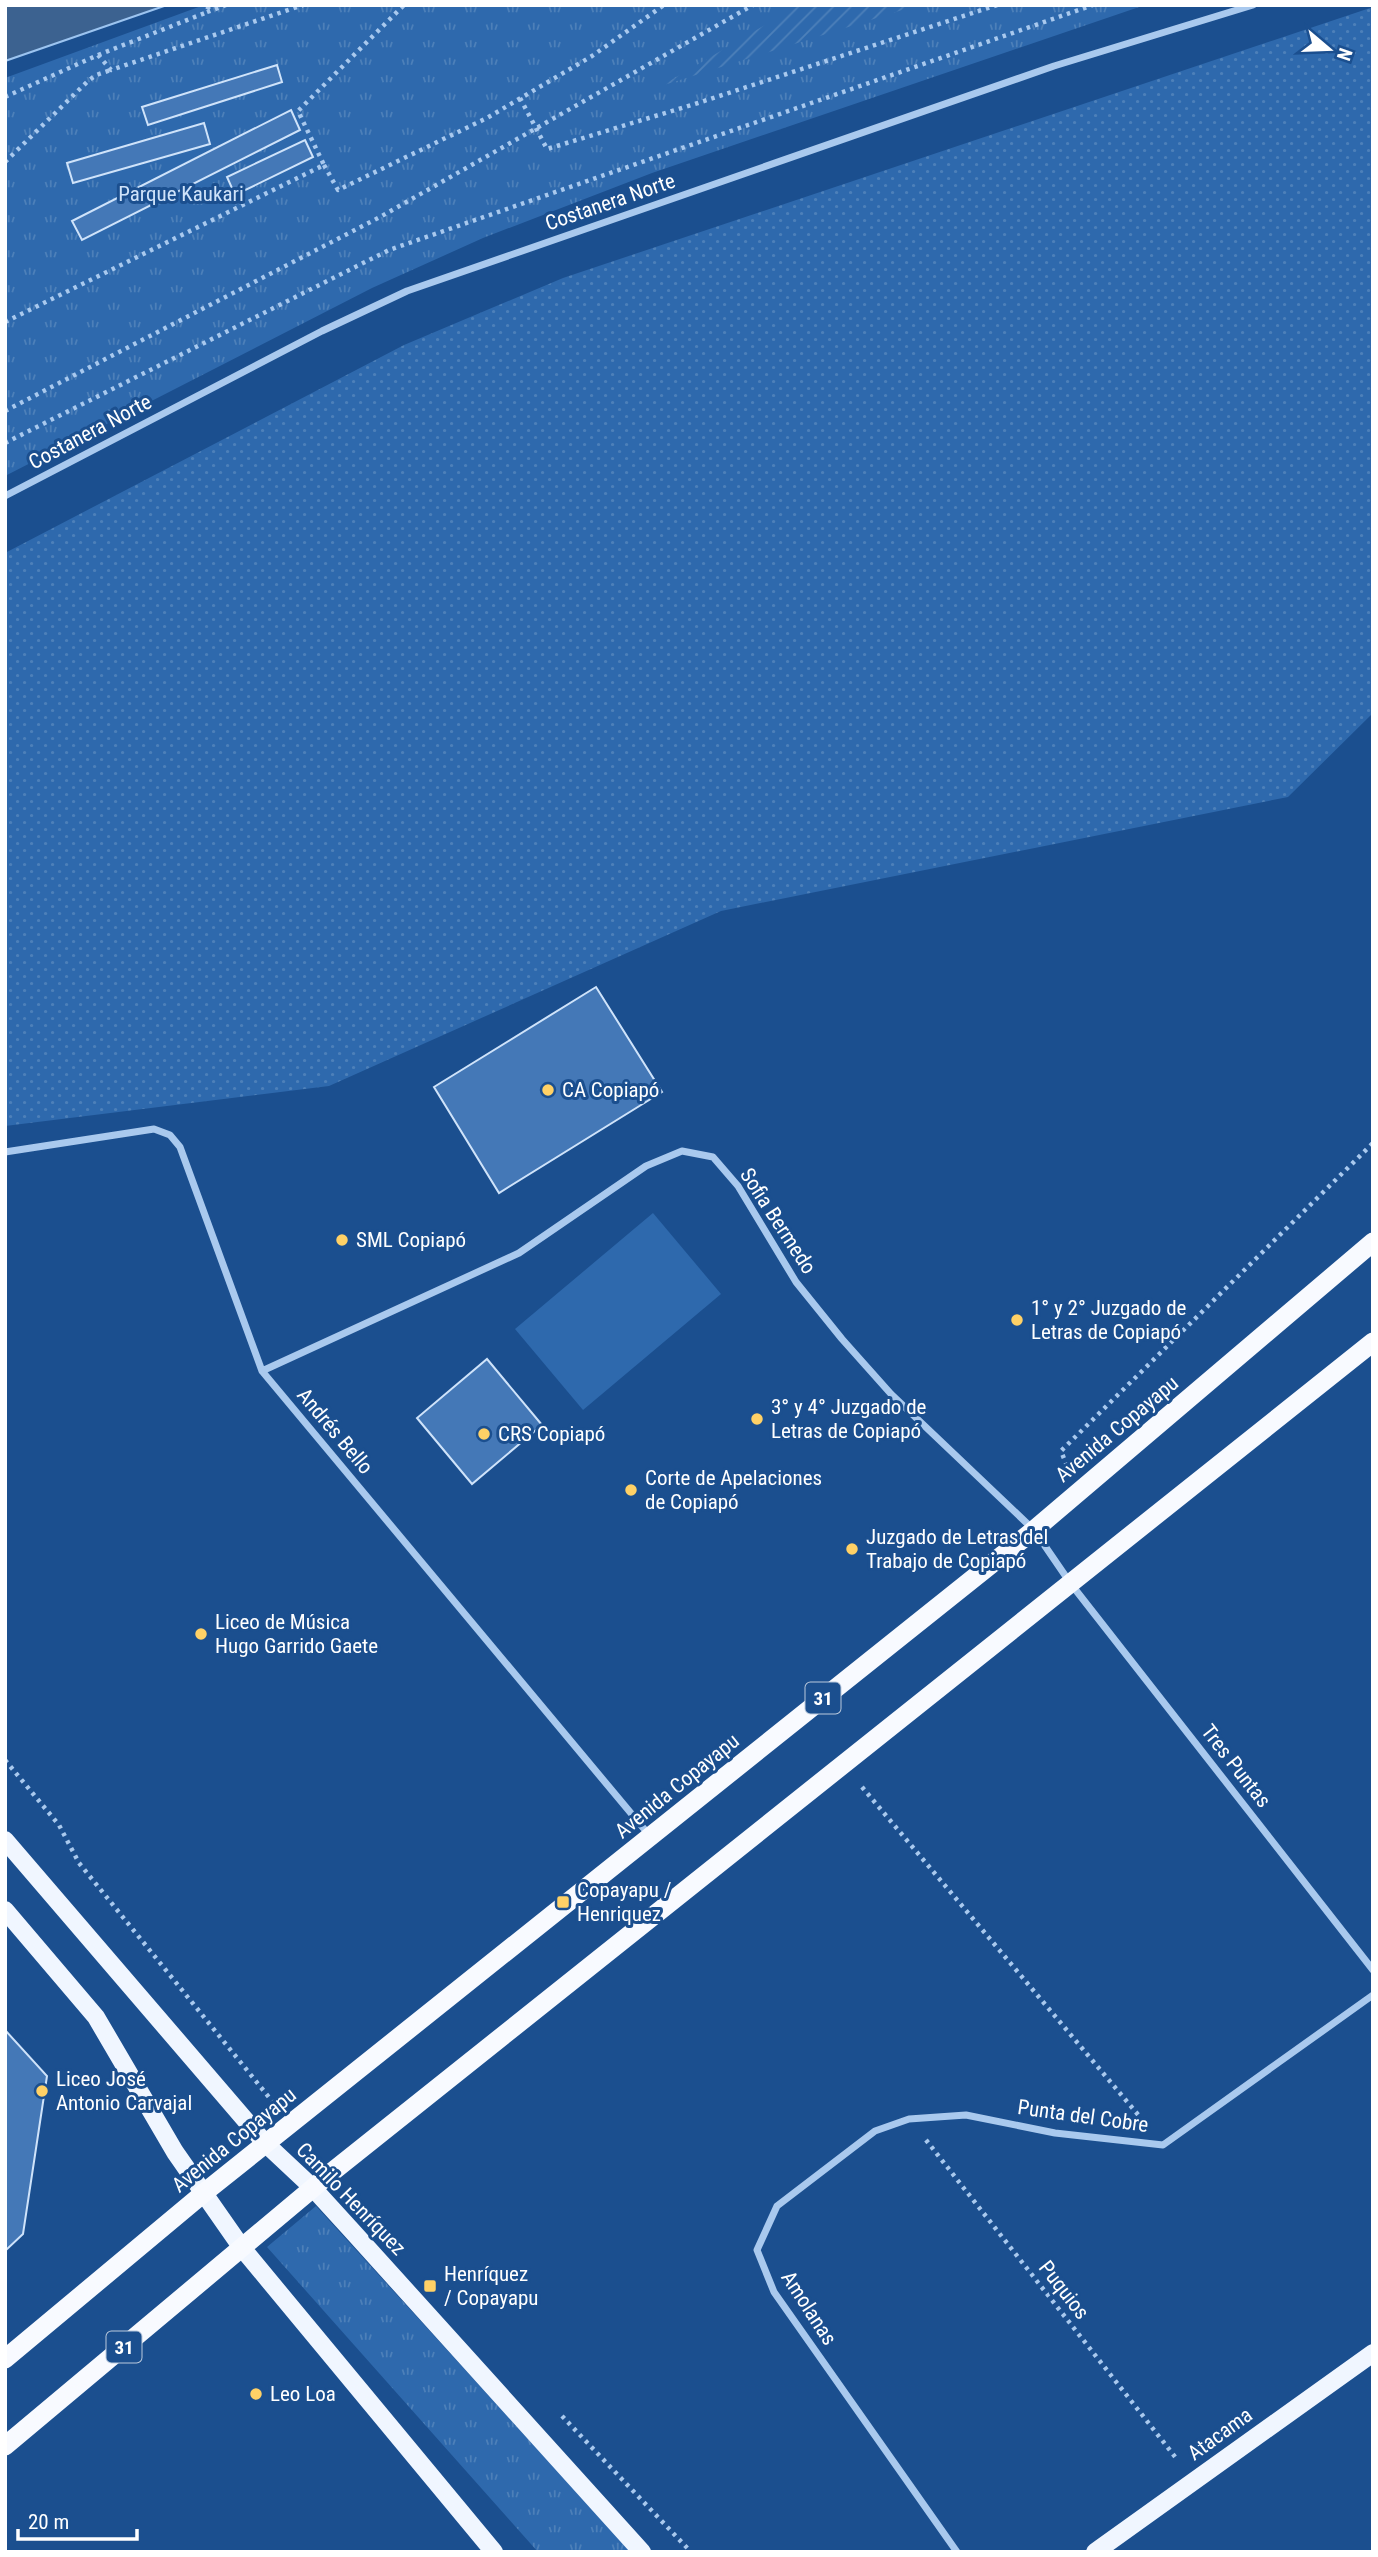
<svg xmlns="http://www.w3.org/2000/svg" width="1378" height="2557" viewBox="0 0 1378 2557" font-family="'Roboto Condensed',sans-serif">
  <defs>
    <pattern id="grass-dots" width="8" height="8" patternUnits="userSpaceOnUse" patternTransform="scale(1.75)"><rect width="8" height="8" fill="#2e69ad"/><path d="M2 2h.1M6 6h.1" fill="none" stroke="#4d80b9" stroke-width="1.8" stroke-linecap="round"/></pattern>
    <pattern id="park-tufts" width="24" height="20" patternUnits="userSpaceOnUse" patternTransform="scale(1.75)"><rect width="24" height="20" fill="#2e69ad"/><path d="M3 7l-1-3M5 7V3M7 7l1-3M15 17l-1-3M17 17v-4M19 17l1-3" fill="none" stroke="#4d80b9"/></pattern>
    <pattern id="garden-furrows" width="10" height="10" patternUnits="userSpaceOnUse" patternTransform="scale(1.75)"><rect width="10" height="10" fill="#2e69ad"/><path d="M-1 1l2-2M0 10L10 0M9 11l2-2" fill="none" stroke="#4d80b9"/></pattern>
  </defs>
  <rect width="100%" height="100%" fill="#1b4f8f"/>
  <!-- grass -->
  <path fill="url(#grass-dots)" d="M1373,7V713L1288,797L721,911L329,1086L5,1126V553L404,345L563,278Z"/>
  <!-- park -->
  <path fill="url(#park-tufts)" d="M204,5H1145L652,173L483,238L372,288L5,476V78Z
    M316,2206L631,2552H538L267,2247Z"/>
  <!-- garden -->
  <path fill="url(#garden-furrows)" d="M799,5H918L661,86Z"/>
  <!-- pitch -->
  <path fill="#2e69ad" d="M653,1213L721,1294L583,1410L515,1329Z"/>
  <!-- water -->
  <path fill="#3c6290" stroke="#9cc4f0" stroke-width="2" d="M5,5H167L5,61Z"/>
  <!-- building -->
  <path fill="#4478b7" stroke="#cfe3fa" stroke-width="2" d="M277,65L282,82L148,125L142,107Z
    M291,110L300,130L82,240L72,221Z
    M204,123L210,144L73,183L67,163Z
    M305,140L313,157L235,195L227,177Z
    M596,987L662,1092L499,1193L434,1087Z
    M487,1359L542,1425L472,1484L417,1418Z
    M5,2030L47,2076L23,2234L5,2251Z"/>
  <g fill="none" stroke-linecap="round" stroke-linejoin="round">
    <!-- path -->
    <path stroke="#a9c9ee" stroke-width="4.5" stroke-dasharray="3.5 5" stroke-linecap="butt" d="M207,12L226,5
      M98,55L205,13L210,5
      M5,97L98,55L111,70L303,5
      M520,98L547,149L698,103L997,5
      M5,162L88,81L96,75L111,70
      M324,165L338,190L487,118L592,56L664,5
      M5,322L324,165L298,111L404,5
      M5,411L380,217L753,5
      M5,443L389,250L1093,5
      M1067,1466L1061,1451L1373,1143
      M5,1760L59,1825L79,1863L272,2101
      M862,1787L1140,2117
      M926,2140L1176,2458
      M562,2416L691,2552"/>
    <!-- minor -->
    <path stroke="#a9c9ee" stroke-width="7" d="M5,496L322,331L407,291L1054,66L1253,5
      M5,1152L154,1129L170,1135L180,1147L262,1371L650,1836
      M262,1371L519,1253L646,1166L682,1151L713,1157L738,1186L796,1282L842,1339L891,1394L1034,1530L1071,1584L1373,1970
      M957,2552L774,2292L757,2250L777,2206L875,2131L909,2119L966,2115L1055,2133L1163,2145L1373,1995"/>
    <!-- primary -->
    <path stroke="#f0f6ff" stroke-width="18" d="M5,1840L265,2143L313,2188L354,2233L642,2552
      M5,1910L96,2017L175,2152L242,2248L494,2552
      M1095,2552L1373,2353"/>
    <!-- trunk -->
    <path stroke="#f8faff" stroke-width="19" d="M5,2359L205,2192L1034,1530L1373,1242
      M5,2446L332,2172L1373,1342"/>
  </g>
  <!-- markers -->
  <g fill="#ffd166" stroke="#1b4f8f" stroke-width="2.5">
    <circle cx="548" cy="1090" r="7"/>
    <circle cx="342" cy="1240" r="7"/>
    <circle cx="1017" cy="1320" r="7"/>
    <circle cx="757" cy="1419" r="7"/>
    <circle cx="484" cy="1434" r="7"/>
    <circle cx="631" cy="1490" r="7"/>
    <circle cx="852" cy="1549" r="7"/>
    <circle cx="201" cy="1634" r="7"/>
    <rect x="556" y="1895" width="14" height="14" rx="3.5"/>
    <circle cx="42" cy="2091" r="7"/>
    <rect x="423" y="2279" width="14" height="14" rx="3.5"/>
    <circle cx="256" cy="2394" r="7"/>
  </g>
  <g text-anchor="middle" stroke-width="6" stroke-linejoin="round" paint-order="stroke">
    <!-- shield labels -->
    <g fill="#1b4f8f" stroke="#bbcadd" stroke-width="2">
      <rect x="805.5" y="1682.5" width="35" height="31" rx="5"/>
      <rect x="106.5" y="2331.5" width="35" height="31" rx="5"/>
    </g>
    <g font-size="19" font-weight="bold" fill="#fff">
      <text x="823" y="1705">31</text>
      <text x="124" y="2354">31</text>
    </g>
    <!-- park labels -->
    <g font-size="21" fill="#cfe3fa" stroke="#1b4f8f">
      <text x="181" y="201">Parque Kaukari</text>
    </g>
    <!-- street labels -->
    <g font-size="21" fill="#fff" stroke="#1b4f8f">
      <text transform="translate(610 202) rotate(-19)" y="7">Costanera Norte</text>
      <text transform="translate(90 432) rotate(-28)" y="7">Costanera Norte</text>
      <text transform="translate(778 1221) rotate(57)" y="7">Sofia Bermedo</text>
      <text transform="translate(1117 1429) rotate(-40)" y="7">Avenida Copayapu</text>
      <text transform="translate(335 1431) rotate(50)" y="7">Andrés Bello</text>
      <text transform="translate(1236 1766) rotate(52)" y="7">Tres Puntas</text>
      <text transform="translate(677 1786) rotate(-39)" y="7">Avenida Copayapu</text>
      <text transform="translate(1083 2116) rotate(8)" y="7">Punta del Cobre</text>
      <text transform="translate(234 2140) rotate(-39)" y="7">Avenida Copayapu</text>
      <text transform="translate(351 2199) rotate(46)" y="7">Camilo Henríquez</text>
      <text transform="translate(1064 2290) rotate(52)" y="7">Puquios</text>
      <text transform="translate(809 2308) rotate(57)" y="7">Amolanas</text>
      <text transform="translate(1220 2434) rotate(-36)" y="7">Atacama</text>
    </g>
    <!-- poi labels -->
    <g font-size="21" fill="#fff" stroke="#1b4f8f" text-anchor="start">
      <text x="562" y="1097">CA Copiapó</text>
      <text x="356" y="1247">SML Copiapó</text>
      <text x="1031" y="1315">1° y 2° Juzgado de<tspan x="1031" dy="24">Letras de Copiapó</tspan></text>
      <text x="771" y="1414">3° y 4° Juzgado de<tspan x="771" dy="24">Letras de Copiapó</tspan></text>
      <text x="498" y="1441">CRS Copiapó</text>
      <text x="645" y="1485">Corte de Apelaciones<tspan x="645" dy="24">de Copiapó</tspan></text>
      <text x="866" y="1544">Juzgado de Letras del<tspan x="866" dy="24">Trabajo de Copiapó</tspan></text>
      <text x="215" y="1629">Liceo de Música<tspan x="215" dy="24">Hugo Garrido Gaete</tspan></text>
      <text x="577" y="1897">Copayapu /<tspan x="577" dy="24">Henriquez</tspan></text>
      <text x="56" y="2086">Liceo José<tspan x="56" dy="24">Antonio Carvajal</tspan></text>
      <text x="444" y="2281">Henríquez<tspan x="444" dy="24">/ Copayapu</tspan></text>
      <text x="270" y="2401">Leo Loa</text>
    </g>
  </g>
  <!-- border -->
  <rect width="1378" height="2557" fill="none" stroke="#ffffff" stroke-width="14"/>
  <!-- north arrow -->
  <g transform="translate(1329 49) rotate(109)" stroke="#1b4f8f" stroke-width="5" paint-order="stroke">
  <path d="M0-5L12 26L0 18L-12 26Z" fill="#ffffff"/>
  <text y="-10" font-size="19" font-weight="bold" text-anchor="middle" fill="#ffffff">N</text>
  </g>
  <!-- scale -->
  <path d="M18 2529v10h119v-10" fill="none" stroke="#ffffff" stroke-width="3.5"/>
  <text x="28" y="2529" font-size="21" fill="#ffffff" stroke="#1b4f8f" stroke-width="5" paint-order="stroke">20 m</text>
</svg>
